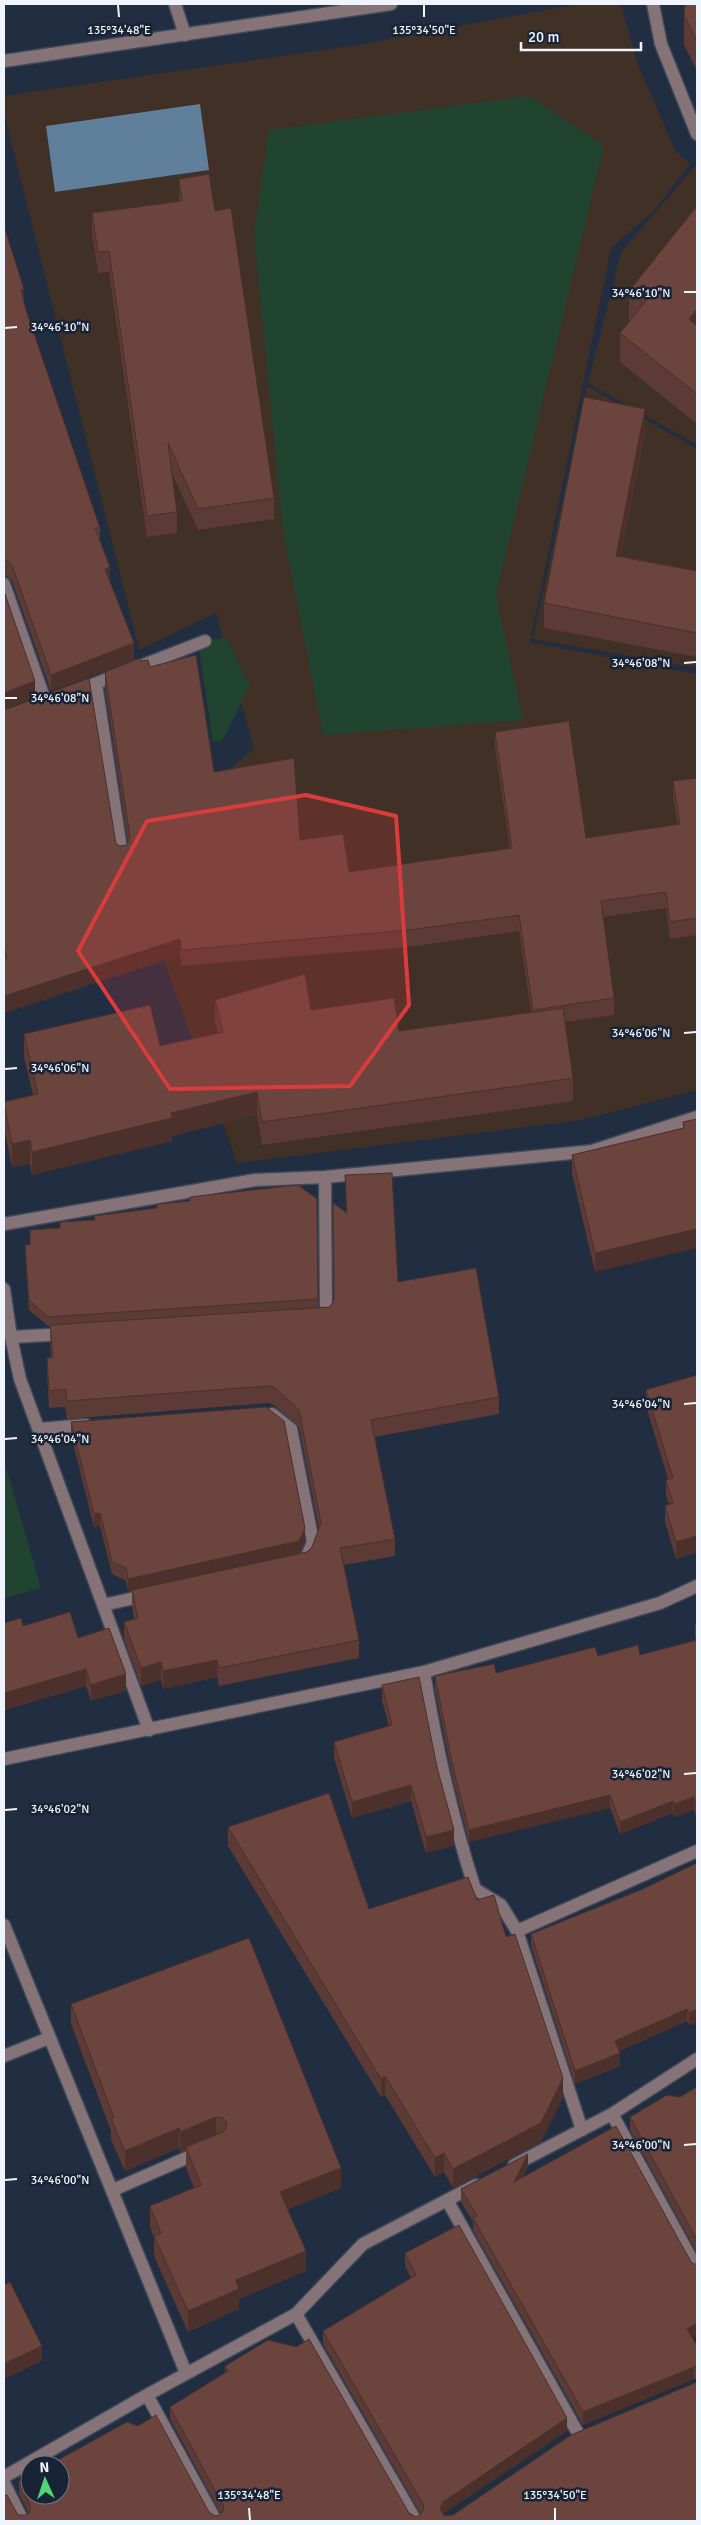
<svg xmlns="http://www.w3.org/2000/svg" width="701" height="2525" viewBox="0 0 701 2525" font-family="Signika,sans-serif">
  <rect width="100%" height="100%" fill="#212d40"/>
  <!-- education -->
  <path fill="#403025" d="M577,4H621L637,62L675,150L690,164L653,212L611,248L530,642L697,674V1090L582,1120L237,1163L151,925L144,837L254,749L216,613L139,650L4,113V96L358,45Z
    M696,165L697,166V445L588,383L621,252Z
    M587,386L697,449V668L533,639Z"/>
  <!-- green -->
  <path fill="#214430" d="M529,96L604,146L496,595L523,720L323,735L283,531L254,235L269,130Z
    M226,637L250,685L222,741H213L198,643Z
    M4,1460L41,1588L4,1598Z"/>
  <!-- water -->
  <path fill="#5f7f9a" d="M200,104L209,170L55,192L46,126Z"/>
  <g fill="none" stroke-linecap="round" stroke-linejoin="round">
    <defs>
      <path id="minor" d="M175,4L185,35
        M653,4L661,44L697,134
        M4,61L391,4
        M4,584L46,703
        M96,684L122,855
        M76,691L205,641
        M4,1224L255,1180L325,1177L592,1151L697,1117
        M4,1289L11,1337L20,1379L149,1730
        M319,1318L326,1317L325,1177
        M11,1337L67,1334
        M272,1414L291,1429L313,1542L305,1561L302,1562
        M39,1429L86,1425
        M103,1605L148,1595
        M424,1672C436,1746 452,1818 475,1889L501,1905L517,1931
        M4,1759L424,1672L660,1603L697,1586
        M4,1925L186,2373
        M4,2056L49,2038
        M612,2114L697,2269
        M582,2130L517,1931L697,1851
        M514,2165L612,2114L697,2059
        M113,2190L200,2152
        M447,2200L579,2435
        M296,2314L416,2521
        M147,2395L216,2521
        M4,2477L147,2395L296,2314L363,2244L476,2185
        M4,2483L23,2521"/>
    </defs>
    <!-- minor casing -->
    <use href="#minor" stroke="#3e495a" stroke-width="15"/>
    <!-- minor -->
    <use href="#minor" stroke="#867377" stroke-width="12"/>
  </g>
  <!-- wall -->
  <path fill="#5c3a35" d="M697,4V71L684,45V15Z
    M179,179L215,211L274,498V519L198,530L172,473L177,512V533L147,537L109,272L98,273L92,234V213L179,201Z
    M697,206V424L620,362V333L630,321L629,320V291Z
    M4,226L26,310L100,528V542L110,582L134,660L51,691L12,581L6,576H4Z
    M645,434L621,556L697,571V657L544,628V603Z
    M4,591L35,697L5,709L116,844L120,846L127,845L128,842L105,688V672L141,661L150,667L214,772L300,840L349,872L510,849L495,748V732L586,838L678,825L673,798V781L697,778V935L670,939L666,908L603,917L614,998V1015L565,1022L573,1078V1101L262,1145L257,1115L172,1136V1141L32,1175L30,1164L12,1167L4,1127V1102L33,1095L24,1057V1034L160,1046L218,1033L215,1023V1000L311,1010L399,1031L531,1012L519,931L409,947L181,966L180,955L4,1013Z
    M697,1119L595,1272L572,1174V1155L683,1128V1122Z
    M345,1175L398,1282L499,1397V1414L375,1437L395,1539V1556L344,1565L359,1640V1658L219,1686L217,1677L163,1689L161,1680L141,1686L124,1639V1622L134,1619L132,1607V1590L128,1591L126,1581L112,1574L100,1526L94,1527L71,1435V1422L305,1541L300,1553L307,1552L312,1547L319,1529L299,1427L274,1405L268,1403L67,1419L65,1407L49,1408L47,1375V1358L51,1357L50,1326H48L29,1310L25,1255V1245H30V1230L60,1228L94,1220L190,1201V1197L317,1199L318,1307H330L334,1300L346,1212Z
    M697,1375V1552L676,1559L665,1522V1506L669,1504L666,1496V1480L668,1479L646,1406V1390Z
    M4,1623L23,1626L78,1638L126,1691L91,1701L86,1686L5,1710L4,1706Z
    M695,1624H697V1820L694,1810L674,1817L673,1813L620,1834L610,1808L469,1842L453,1780L435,1689V1676L496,1673L598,1656L640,1655L696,1640L695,1637Z
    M382,1685L454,1846L426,1853L411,1801L352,1818L334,1758V1742L389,1726L382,1701Z
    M228,1827L369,1909L477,1900L506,1937L563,2097L541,2142L453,2188L444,2172L435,2177L385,2095L381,2097L228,1846Z
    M697,1863V2022L689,2025L687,2021L619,2051L620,2066L575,2084L531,1946V1934L643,1889Z
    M71,2004L341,2188L288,2209L306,2271L239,2299V2309L188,2332L154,2256V2238L150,2226V2206L194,2188L186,2168V2150L180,2153L179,2148L125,2171L111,2140V2131L71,2024Z
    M697,2087V2253L630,2130V2117L680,2097Z
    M528,2167L523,2177L690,2260L693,2264H697V2336L693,2338L697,2345V2379H694L583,2425L473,2230V2222L461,2202V2189Z
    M405,2253L567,2431L443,2514L444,2516L697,2521H4L18,2515H27L29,2514L19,2494V2482L209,2512L215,2516L220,2515L221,2514L170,2419V2407L225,2373V2366L409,2513L416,2517L420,2515L421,2514L323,2344V2331L411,2278L405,2266Z"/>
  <!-- shaded-wall -->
  <path fill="#4b302b" d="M24,289V305L21,290Z
    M697,309V339L689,319Z
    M645,409V434L616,580V556Z
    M110,567V584L105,569Z
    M134,643V660L51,691V675Z
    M35,681V697L4,709V693Z
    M180,939V955L4,1013V996Z
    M257,1092V1115L172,1136V1141L32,1175V1152L171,1113Z
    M30,1140V1164L12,1167V1144Z
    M697,1229V1248L595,1272V1253Z
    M100,1513V1526L94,1527V1514Z
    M305,1528V1541L299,1554L128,1591V1579Z
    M697,1536V1552L676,1559V1542Z
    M217,1660V1677L163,1689V1671Z
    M161,1662V1680L141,1686V1668Z
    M86,1669V1686L5,1710V1693Z
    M126,1674V1691L91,1701V1685Z
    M411,1785V1801L352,1818V1802Z
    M610,1795V1808L469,1842V1830Z
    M694,1797V1810L674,1817V1804Z
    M673,1801V1813L620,1834V1822Z
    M454,1830V1846L426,1853V1837Z
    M687,2009V2021L615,2053V2041Z
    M697,2009V2022L689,2025V2013Z
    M620,2053V2066L575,2084V2071Z
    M385,2076V2095L381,2097V2079Z
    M563,2078V2097L541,2142L453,2188V2169Z
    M216,2117V2137L186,2147V2150L180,2153V2132Z
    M179,2128V2148L125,2171V2151Z
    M444,2153V2172L435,2177V2158Z
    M528,2154V2167L514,2195V2182Z
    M341,2168V2188L280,2212V2192Z
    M306,2251V2271L239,2299V2309L188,2332V2311L236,2280Z
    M697,2323V2336L687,2341V2329Z
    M42,2346V2361L4,2379V2364Z
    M694,2367V2379L583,2425V2412Z
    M567,2418V2431L443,2514L440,2509L443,2502Z"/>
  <!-- building -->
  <path fill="#6b443e" stroke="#4b302b" d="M685,4H697V41L684,15Z
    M209,174L215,211L231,208L274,498L198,509L168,443L177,512L147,516L109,251L98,252L92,213L182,201L179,179Z
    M697,206V309L689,319L697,326V394L620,333L650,296L629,291Z
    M4,226L24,289L21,290L26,310L100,528H95L110,567L105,569L134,643L51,675L12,565L6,560H4Z
    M584,397L645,409L616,556L697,571V633L544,603Z
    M4,591L35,681L4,693Z
    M196,655L214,772L294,758L300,840L343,834L349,872L512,848L495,732L569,721L586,838L680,824L673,781L697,778V918L670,922L666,892L601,901L614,998L533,1010L519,915L409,930L181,950L180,939L4,996V959L7,958L4,946V709H7L89,678L116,844L120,846L127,845L130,837L105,672L140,658L141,661L148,660L150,667Z
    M305,974L311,1010L394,998L399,1031L563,1008L573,1078L262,1122L257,1092L171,1113L172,1118L32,1152L30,1140L12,1144L4,1102L38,1094L24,1034L150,1005L160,1046L223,1032L215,1000Z
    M697,1119V1229L595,1253L572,1155L684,1128L683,1122Z
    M392,1173L398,1282L476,1268L499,1397L371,1420L395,1539L340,1548L359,1640L219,1668L217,1660L163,1671L161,1662L141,1668L124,1622L138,1618L132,1590L307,1552L312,1547L321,1523L299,1410L274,1387L268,1386L67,1401L65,1389L49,1391L47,1358L53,1357L50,1325L330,1307L334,1300L333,1203L347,1213L345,1175Z
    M298,1185L317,1199L318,1299L48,1317L29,1300L25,1245H30V1230L60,1228V1222L95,1220L94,1216L157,1208V1204L190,1201V1197Z
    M697,1375V1536L676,1542L665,1506L673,1503L666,1480L673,1478L646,1390Z
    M266,1407L284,1421L305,1528L299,1541L128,1579L126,1568L112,1562L100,1513L94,1514L71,1422Z
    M70,1612L78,1638L109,1628L126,1674L91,1685L86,1669L5,1693L4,1690V1623L21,1618L23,1626Z
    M697,1640V1807L694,1797L674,1804L673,1801L620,1822L610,1795L469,1830L453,1767L435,1676L494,1664L496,1673L595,1647L598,1656L638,1645L640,1655Z
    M419,1677L437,1767L454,1830L426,1837L411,1785L352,1802L334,1742L392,1725L382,1685Z
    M329,1793L369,1909L468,1877L477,1900L494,1895L506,1937L515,1934L563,2078L541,2123L453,2169L444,2153L435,2158L385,2076L381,2079L228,1827Z
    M697,1863V2009L689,2013L687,2009L615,2041L620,2053L575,2071L531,1934L643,1889Z
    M249,1938L341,2168L280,2192L306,2251L236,2280L239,2289L188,2311L154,2236L161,2233L150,2206L201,2185L186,2147L223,2132L226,2129L227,2122L223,2118L216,2117L180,2132L179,2128L125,2151L111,2119L114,2118L71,2004Z
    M697,2087V2240L630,2117L667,2095L680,2097Z
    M616,2126L690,2260L693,2264H697V2323L687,2329L697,2345V2367H694L583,2412L473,2218L477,2216L461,2189L528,2154L514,2182Z
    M459,2225L567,2418L443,2502L440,2509L444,2516L453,2515L571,2435L697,2382V2521H4V2496L7,2495L18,2515H27L30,2512V2505L19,2482L30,2476V2495H60V2465H49L127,2422L138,2426L156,2415L209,2512L215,2516L220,2515L224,2509L223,2505L170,2407L228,2371L225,2366L268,2340L296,2347L309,2339L409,2513L416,2517L420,2515L424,2509L423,2504L323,2331L416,2275L405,2253Z
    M10,2282L42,2346L4,2364V2285Z"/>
  <!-- marked area -->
  <path fill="#d93c3d" fill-opacity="0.2" stroke="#d93c3d" stroke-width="4" stroke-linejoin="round" d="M306,795L396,816L409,1005L350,1086L170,1089L78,951L147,821Z"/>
  <!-- ticks -->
  <path fill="none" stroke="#f0f5fd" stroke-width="2" d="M118,5L119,17M424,5V17M684,292H696M5,328L17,327M684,663L696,662M5,698H17M684,1033L696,1032M5,1069L17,1068M684,1404L696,1403M5,1439L17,1438M684,1774L696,1773M5,1810L17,1809M684,2145L696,2144M5,2180L17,2179M249,2508L250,2520M555,2508V2520"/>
  <g font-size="12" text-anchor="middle" fill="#f0f5fd" stroke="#182336" stroke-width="5" stroke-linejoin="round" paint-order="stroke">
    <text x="119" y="34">135°34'48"E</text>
    <text x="424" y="34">135°34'50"E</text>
    <text x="641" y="297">34°46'10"N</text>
    <text x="60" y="331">34°46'10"N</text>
    <text x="641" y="667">34°46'08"N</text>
    <text x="60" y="702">34°46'08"N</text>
    <text x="641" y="1037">34°46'06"N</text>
    <text x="60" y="1072">34°46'06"N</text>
    <text x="641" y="1408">34°46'04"N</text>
    <text x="60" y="1443">34°46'04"N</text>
    <text x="641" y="1778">34°46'02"N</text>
    <text x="60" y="1813">34°46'02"N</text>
    <text x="641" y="2149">34°46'00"N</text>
    <text x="60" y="2184">34°46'00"N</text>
    <text x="249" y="2499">135°34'48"E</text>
    <text x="555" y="2499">135°34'50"E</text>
  </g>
  <!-- border -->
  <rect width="701" height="2525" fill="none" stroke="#f0f5fd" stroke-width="10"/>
  <!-- north arrow -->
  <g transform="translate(45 2480) rotate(357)"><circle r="24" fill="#182336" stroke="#6e7786"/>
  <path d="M0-4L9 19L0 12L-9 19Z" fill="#52d673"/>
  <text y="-8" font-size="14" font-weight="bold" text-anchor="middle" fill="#f0f5fd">N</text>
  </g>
  <!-- scale -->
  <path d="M521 42v8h120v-8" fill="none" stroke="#f0f5fd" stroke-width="2.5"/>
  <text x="528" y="42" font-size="15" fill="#f0f5fd" stroke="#182336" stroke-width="4" paint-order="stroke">20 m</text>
</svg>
